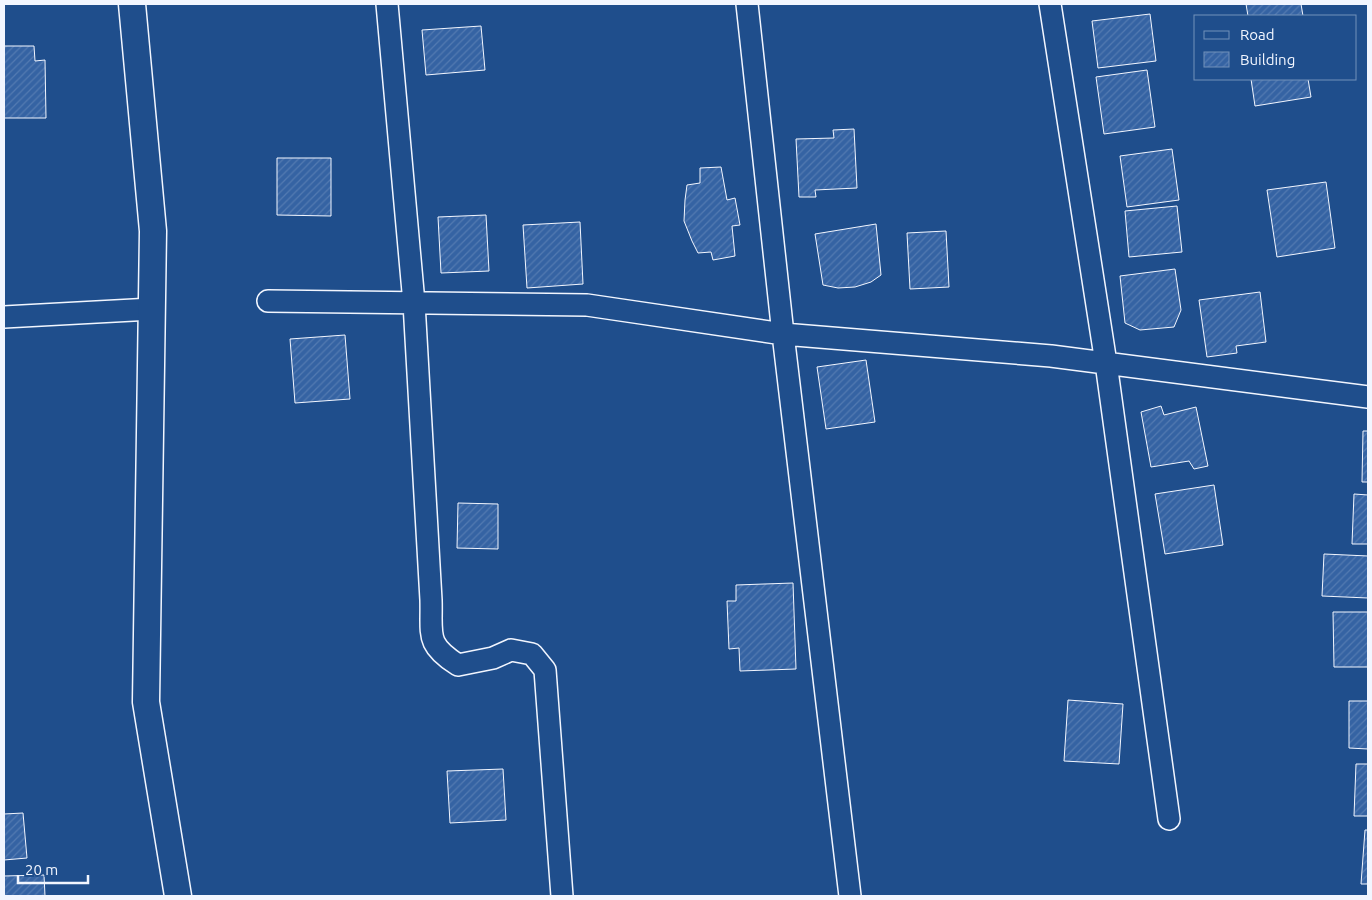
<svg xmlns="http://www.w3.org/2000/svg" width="1372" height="900" viewBox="0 0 1372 900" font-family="Ubuntu,sans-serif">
  <defs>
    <pattern id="building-hatch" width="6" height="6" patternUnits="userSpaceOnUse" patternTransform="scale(1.25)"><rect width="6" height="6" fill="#3563a3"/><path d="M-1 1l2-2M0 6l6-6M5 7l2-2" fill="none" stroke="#537ab1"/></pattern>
  </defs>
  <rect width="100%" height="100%" fill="#1f4e8c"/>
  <!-- building -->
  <path fill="url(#building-hatch)" stroke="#f2f6ff" d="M1246,4H1301L1303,16H1248Z
    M1150,14L1156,61L1098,68L1092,21Z
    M481,26L485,70L426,75L422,30Z
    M4,46H34L35,61L45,60L46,118H4Z
    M1147,70L1155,127L1104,134L1096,77Z
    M1251,79H1308L1311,97L1255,106Z
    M854,129L857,188L815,190L816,197H799L796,139L834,138L833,130Z
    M1172,149L1179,200L1127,207L1120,156Z
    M277,158H331V216L277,215Z
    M721,167L727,200L735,198L740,225L732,226L735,256L713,260L711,252L698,253L692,241L684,221L685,200L687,185L700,183V168Z
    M1326,182L1335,248L1277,257L1267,190Z
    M1177,206L1182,252L1129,257L1125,211Z
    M486,215L489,271L441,273L438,217Z
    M580,222L583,284L527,288L523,225Z
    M876,224L881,275L871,282L855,287L838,288L823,285L815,234Z
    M946,231L949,287L910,289L907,233Z
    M1175,269L1181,310L1174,327L1140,330L1125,323L1120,276Z
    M1260,292L1266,342L1236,346L1237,353L1207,357L1199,300Z
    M345,335L350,399L295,403L290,339Z
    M866,360L875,422L826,429L817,367Z
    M1161,406L1164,415L1196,407L1208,466L1194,469L1189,461L1151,467L1141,412Z
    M1363,431H1368V482H1362Z
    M1214,485L1223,545L1165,554L1155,494Z
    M1354,494L1368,495V544H1352Z
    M458,503L498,504V549L457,548Z
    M1324,554L1368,556V598L1322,596Z
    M793,583L796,669L740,671L739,648L729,649L727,601H736V585Z
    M1333,612H1368V667H1334Z
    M1068,700L1123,704L1119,764L1064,761Z
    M1349,701H1368V749L1349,748Z
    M1356,764H1368V816H1354Z
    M503,769L506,820L450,823L447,771Z
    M23,813L27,858L4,860V814Z
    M1365,830H1368V884H1361Z
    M44,875L45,896H4V876Z"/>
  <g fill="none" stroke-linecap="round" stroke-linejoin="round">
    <defs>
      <path id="minor" d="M387,4L414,303L431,600C432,635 425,644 458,665L493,658L511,650L532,654L545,670L562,896
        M747,4L783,334L850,896
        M1050,4L1106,363L1169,819
        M268,301L587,305L783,334L1051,356L1368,397
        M4,317L152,309"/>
      <path id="tertiary" d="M132,4L153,231L146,702L178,896"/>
    </defs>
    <!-- minor casing -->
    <use href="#minor" stroke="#f2f6ff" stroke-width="24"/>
    <!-- tertiary casing -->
    <use href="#tertiary" stroke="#f2f6ff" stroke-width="29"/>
    <!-- minor -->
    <use href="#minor" stroke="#1f4e8c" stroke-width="21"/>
    <!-- tertiary -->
    <use href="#tertiary" stroke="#1f4e8c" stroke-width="26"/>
  </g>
  <!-- border -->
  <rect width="1372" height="900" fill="none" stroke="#f2f6ff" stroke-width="10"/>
  <!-- legend -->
  <rect x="1194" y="15" width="162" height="65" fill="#1f4e8c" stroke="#7391ba"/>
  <rect x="1204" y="31" width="25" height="8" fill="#1f4e8c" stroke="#7391ba"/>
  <text x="1240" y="40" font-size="15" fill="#f2f6ff">Road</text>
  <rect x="1204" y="52" width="25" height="15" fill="url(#building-hatch)" stroke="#7391ba"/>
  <text x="1240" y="65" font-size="15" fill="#f2f6ff">Building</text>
  <!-- scale -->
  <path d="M18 875v8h70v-8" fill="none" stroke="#f2f6ff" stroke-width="2.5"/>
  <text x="25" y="875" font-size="15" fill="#f2f6ff" stroke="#1f4e8c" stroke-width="4" paint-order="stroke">20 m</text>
</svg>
